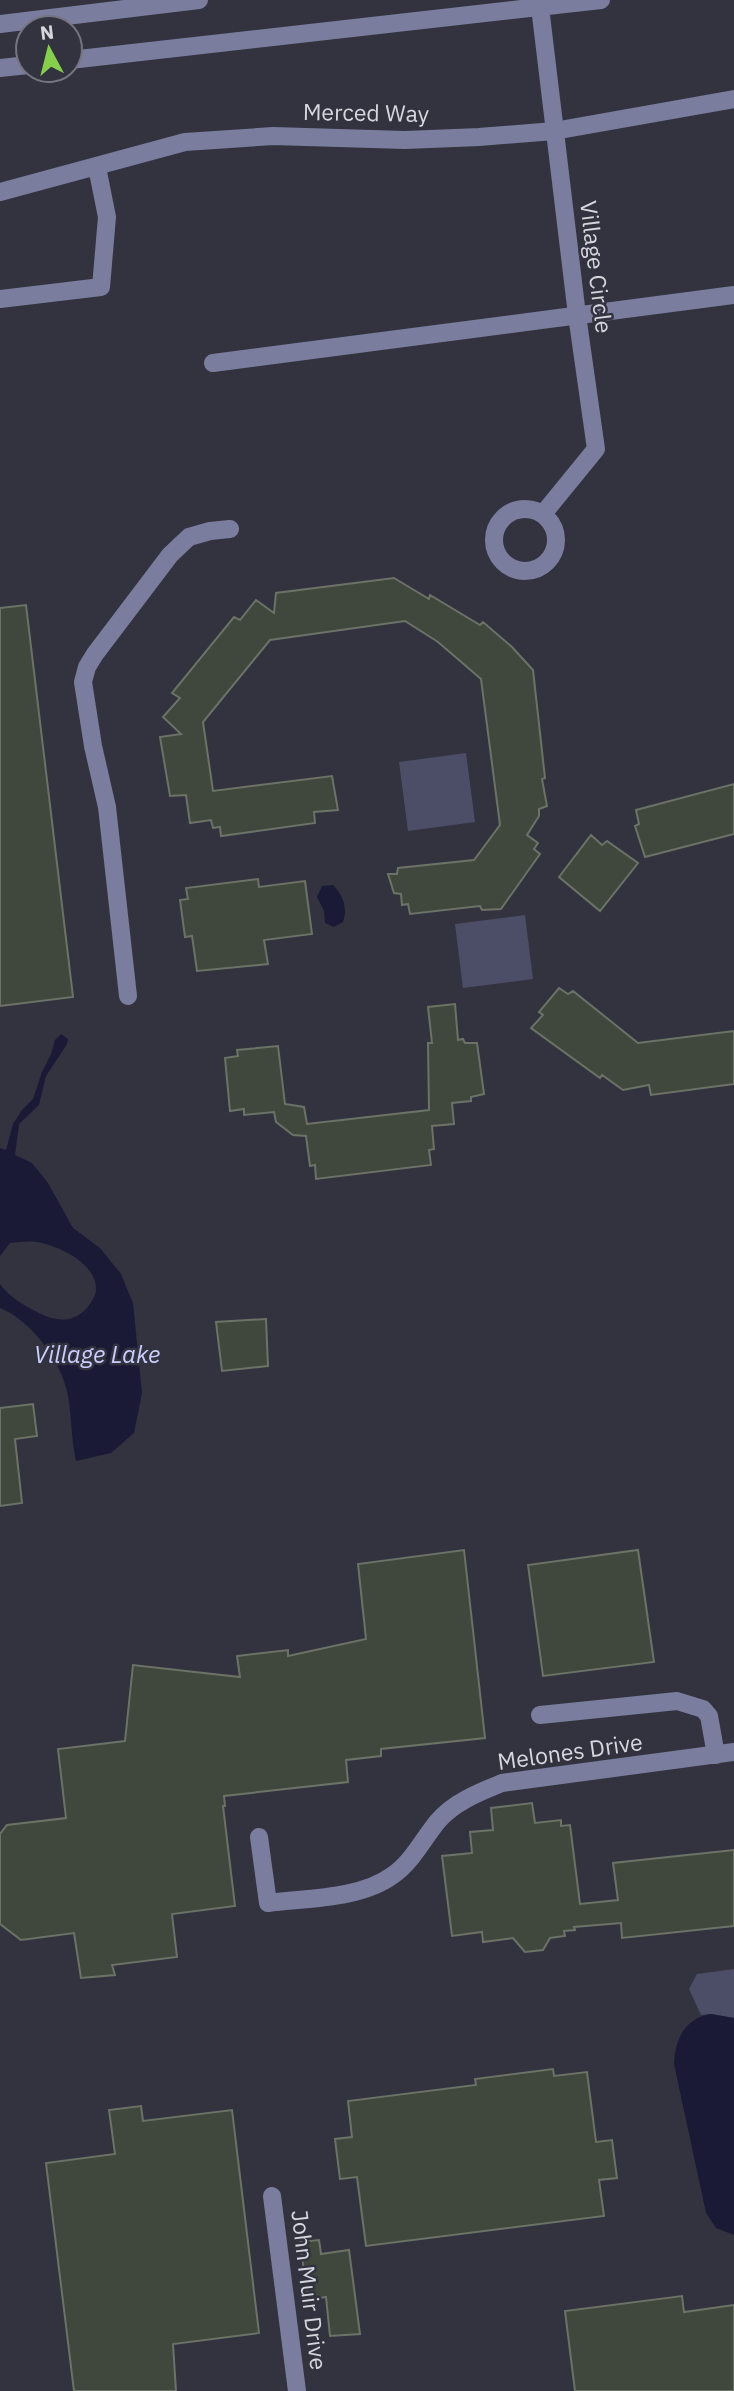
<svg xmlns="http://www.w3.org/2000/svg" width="734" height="2391" viewBox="0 0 734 2391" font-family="'IBM Plex Sans',sans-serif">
  <rect width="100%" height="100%" fill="#32333f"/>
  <!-- green -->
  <path fill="#4c4e67" d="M466,753L475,822L408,831L399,762Z
    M525,915L533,979L463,988L455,924Z
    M734,1969V2018L711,2014L701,2015L689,1989L697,1974Z"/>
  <!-- water -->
  <path fill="#1a1a36" d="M333,885C343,895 348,908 343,922L334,927L325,923L324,911L317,897L322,886Z
    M61,1034L68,1039L67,1044L46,1076L39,1105L19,1124L15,1155L32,1163L48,1183L73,1228L100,1248L121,1274L133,1303L142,1393L134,1433L111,1453L76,1461C71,1439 72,1418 68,1396C62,1362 32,1321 0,1308V1284C9,1297 25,1306 39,1313C56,1322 73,1323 87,1308C91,1302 96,1296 96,1289C96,1264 62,1248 42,1243C32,1240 20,1242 10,1243L0,1256V1148L6,1150L13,1124L22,1110L33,1099L42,1072L51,1054L55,1040Z
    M711,2014L734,2018V2235L716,2228L706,2213L674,2064C675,2039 685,2018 711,2014Z"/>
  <!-- building -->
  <path fill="#40473c" stroke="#6b7266" stroke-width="2" d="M394,578L429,599L430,595L480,625L483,622L512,647L533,670L545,778L542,779L547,806L539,809V816L527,835L538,843L534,849L540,854L501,909L482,910L480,906L410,914L408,904L402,905L401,894L394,893L388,874H397L398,868L474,860L500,825L481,679L438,642L405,621L270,640L203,722L213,791L332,776L338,810L314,812L315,823L221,836L220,827L213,828L211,820L190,823L186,795L170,796L160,737L181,734L163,717L180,698L172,693L234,617L240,620L256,600L274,613L276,593Z
    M26,605L73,997L0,1006V608Z
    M734,784V834L645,857L635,826L639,824L636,810Z
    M591,835L602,845L607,841L638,863L600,911L559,877Z
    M258,879L259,887L305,881L312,934L264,940L268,964L197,971L192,936L185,937L180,900L188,899L186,888Z
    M559,988L568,994L573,991L638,1043L734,1031V1084L651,1095L649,1085L623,1090L602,1075L600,1078L531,1028L543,1015L539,1012Z
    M455,1004L458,1040L463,1039L465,1043H477L484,1094L471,1097V1101L452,1103L454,1124L432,1126L434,1149L429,1150L431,1165L316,1179L315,1165L310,1166L306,1136L293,1135L276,1122L274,1112L244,1115V1109L230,1111L225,1058L238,1056L237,1050L278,1046L285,1104L304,1107L307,1124L429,1110L428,1043H432L428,1007Z
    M266,1319L268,1366L222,1371L216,1322Z
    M33,1404L37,1436L15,1439L22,1503L0,1506V1408Z
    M464,1550L485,1738L381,1749V1756L346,1760L348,1782L224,1796L225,1806H223L235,1906L172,1914L177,1957L112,1965L115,1975L81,1978L74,1933L21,1940L0,1924V1834L7,1825L66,1818L58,1749L125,1741L133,1665L240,1677L237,1656L288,1650V1656L366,1639L358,1564Z
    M638,1550L654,1662L543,1676L528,1565Z
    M532,1803L535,1823L561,1820V1826L570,1825L580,1904L618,1900L613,1863L734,1850V1926L622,1938L621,1923L574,1927L575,1930L564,1931L565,1936L550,1938L543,1950L525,1952L513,1938L483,1942L482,1932L452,1936L442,1856L472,1853L470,1832L493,1830L491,1808Z
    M553,2069L554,2076L587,2072L596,2142L612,2140L617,2178L599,2180L604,2216L366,2246L357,2177L340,2179L335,2139L352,2137L348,2101L476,2085L475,2079Z
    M141,2106L143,2121L232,2110L259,2333L173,2344L176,2391H74L46,2163L115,2154L109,2110Z
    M319,2240L321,2254L349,2250L360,2334L330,2336L326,2297L308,2300L300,2242Z
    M682,2296L684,2312L734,2305V2391H575L565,2311Z"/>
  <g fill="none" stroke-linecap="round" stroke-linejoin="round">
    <!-- minor -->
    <path stroke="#7b7d9e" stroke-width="18" d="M540,7L577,315L596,449L543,514
      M0,24L199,0
      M70,60L601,0
      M0,68L28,65
      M0,192L185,142L273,136L405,140L479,137L554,131L734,99
      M0,299L101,287L107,217L97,167
      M213,363L734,295
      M494 540a31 31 0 1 1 62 0a31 31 0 1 1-62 0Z
      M128,996L107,807L93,746L83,682L87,667L95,654L170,555L189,537L210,531L230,529
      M540,1715L677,1701L703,1709L709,1716L716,1755
      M259,1837L268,1903C307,1898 361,1899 393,1875C412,1862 423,1839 438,1821C454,1802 480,1792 502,1783L734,1752
      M272,2196L297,2391"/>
  </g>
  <g text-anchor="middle" stroke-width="5" stroke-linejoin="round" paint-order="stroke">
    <!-- street labels -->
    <g font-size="23" fill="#d6d7de" stroke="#32333f">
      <text transform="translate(366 113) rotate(1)" y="8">Merced Way</text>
      <text transform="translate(596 267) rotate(83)" y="8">Village Circle</text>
      <text transform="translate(570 1752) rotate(-8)" y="8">Melones Drive</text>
      <text transform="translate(309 2290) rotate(83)" y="8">John Muir Drive</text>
    </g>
    <!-- water labels -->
    <g font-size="24" font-style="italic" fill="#cacdfd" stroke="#32333f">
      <text x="97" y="1363">Village Lake</text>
    </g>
  </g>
  <!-- north arrow -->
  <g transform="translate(49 49) rotate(353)"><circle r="33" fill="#32333f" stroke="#74757f" stroke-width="2"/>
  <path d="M0-5L12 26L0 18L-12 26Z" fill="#86cf4b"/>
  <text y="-10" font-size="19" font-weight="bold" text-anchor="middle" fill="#d6d7de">N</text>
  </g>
</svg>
